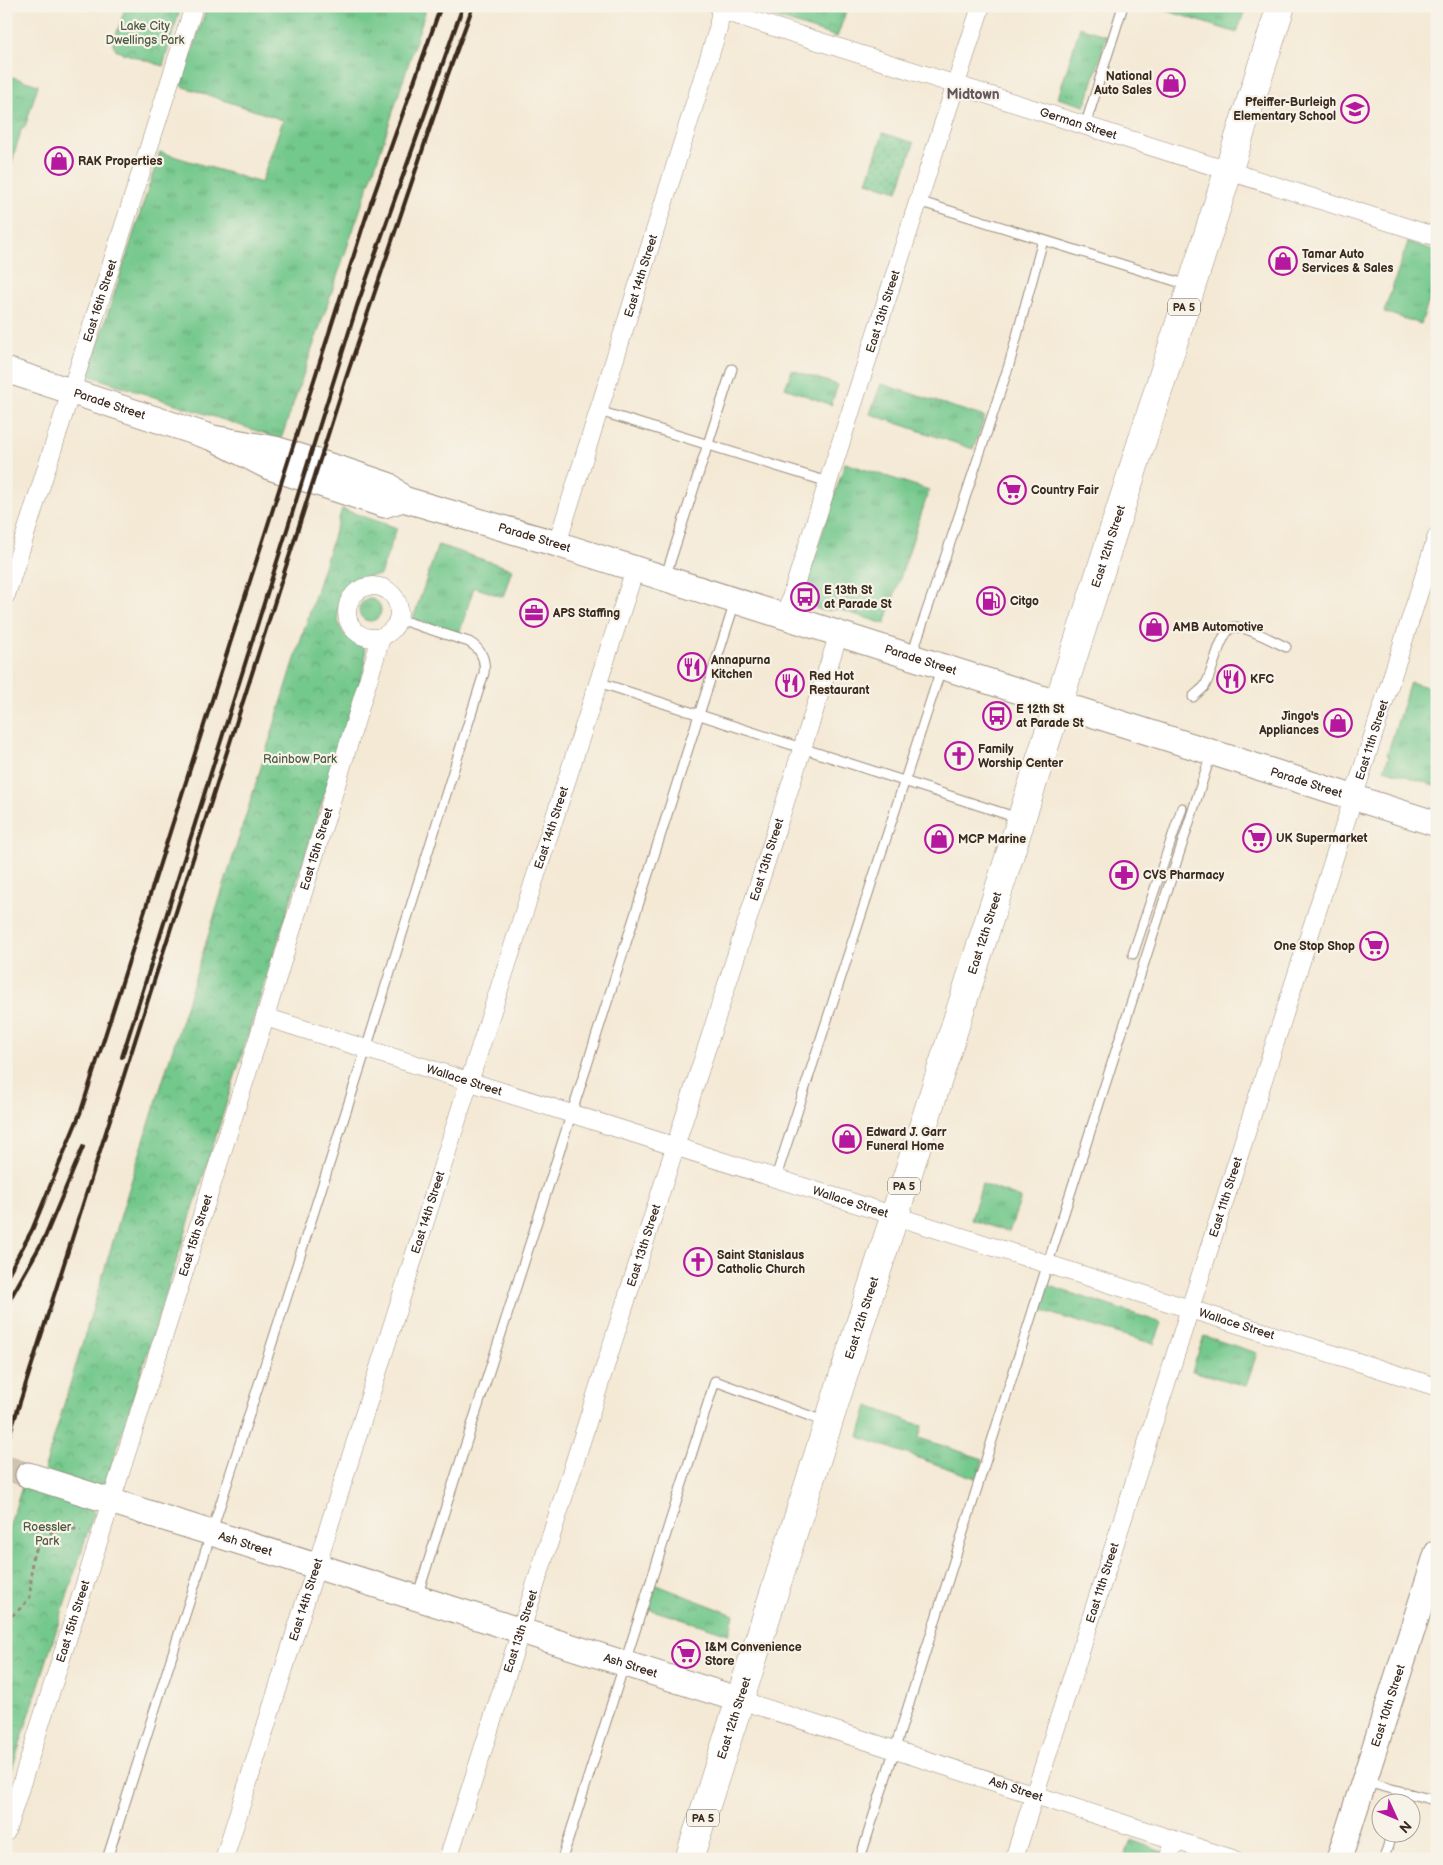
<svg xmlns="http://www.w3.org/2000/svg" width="1443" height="1865" viewBox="0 0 1443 1865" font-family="'Balsamiq Sans',sans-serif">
  <defs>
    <pattern id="grass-tufts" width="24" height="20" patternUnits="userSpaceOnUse" patternTransform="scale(1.25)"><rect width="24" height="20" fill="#73c88c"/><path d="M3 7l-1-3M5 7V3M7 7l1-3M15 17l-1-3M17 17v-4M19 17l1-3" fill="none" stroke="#60a372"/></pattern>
    <pattern id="park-crowns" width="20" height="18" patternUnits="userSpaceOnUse" patternTransform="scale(1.25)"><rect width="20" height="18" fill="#73c88c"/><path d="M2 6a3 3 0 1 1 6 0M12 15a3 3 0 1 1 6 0" fill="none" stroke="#60a372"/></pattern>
    <pattern id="garden-dots" width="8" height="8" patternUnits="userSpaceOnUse" patternTransform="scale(1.25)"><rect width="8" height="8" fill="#73c88c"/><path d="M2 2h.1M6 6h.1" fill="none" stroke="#60a372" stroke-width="1.8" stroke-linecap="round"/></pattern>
  </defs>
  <rect width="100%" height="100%" fill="#f7f3e8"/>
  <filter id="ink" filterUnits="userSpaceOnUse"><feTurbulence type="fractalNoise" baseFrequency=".02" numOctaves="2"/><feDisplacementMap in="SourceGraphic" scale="10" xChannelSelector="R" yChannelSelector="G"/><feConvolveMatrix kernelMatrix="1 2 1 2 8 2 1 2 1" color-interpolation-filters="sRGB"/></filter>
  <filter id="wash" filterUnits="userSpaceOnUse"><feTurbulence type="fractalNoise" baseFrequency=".0096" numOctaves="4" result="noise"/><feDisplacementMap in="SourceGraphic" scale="20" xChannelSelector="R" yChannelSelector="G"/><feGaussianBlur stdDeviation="1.12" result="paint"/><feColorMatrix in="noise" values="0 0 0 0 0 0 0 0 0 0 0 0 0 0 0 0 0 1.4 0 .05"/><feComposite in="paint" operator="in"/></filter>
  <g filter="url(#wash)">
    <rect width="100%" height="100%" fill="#f4e9d5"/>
    <!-- grass -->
    <path fill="url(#grass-tufts)" stroke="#577955" d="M207,6H427L380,152L281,439L88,375L160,152L261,183L283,120L181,86Z
      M1152,6H1246L1237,33Z
      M1080,27L1107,36L1085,106L1058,98Z
      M6,75L38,85L25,127H22L6,183Z
      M1408,242L1437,251V276L1421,324L1384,312Z
      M792,370L838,385L831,405L785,388Z
      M881,384L985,417L973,449L870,414Z
      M845,463L929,490L885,624L838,609L824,611L807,605L802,597Z
      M438,545L512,569L503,597L474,587L459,634L413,619Z
      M359 610a11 11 0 1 1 22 0a11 11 0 1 1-22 0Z
      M1410,682L1437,690V786L1384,769L1389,756L1387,755Z
      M982,1184L1021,1198L1009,1232L971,1220Z
      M1046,1285L1162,1323L1154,1344L1039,1310Z
      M1204,1336L1257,1353L1246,1386L1192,1371Z
      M868,1406L922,1426L919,1438L983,1459L978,1479L859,1437Z
      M654,1584L734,1615L729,1634L646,1608Z
      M1131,1840L1163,1852L1160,1859H1124Z"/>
    <!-- park -->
    <path fill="url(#park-crowns)" stroke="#577955" d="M126,6H181L163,66L117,51L113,44Z
      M740,6H848L837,37Z
      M342,509L397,528L380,575C353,577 339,582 338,612C337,619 340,629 344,634C350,640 363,642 365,650C366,655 365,661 365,666L105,1486L100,1489L44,1471L126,1198Z
      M23,1484L88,1504L94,1512L6,1788V1537Z"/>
    <!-- garden -->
    <path fill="url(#garden-dots)" stroke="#577955" d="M883,133L914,143L898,191L867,182Z"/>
  </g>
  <g filter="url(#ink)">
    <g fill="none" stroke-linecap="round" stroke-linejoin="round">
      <!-- secondary-tunnel -->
      <path stroke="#cfc3b0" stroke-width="25" stroke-dasharray="25 12" stroke-linecap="butt" d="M6,1468L28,1475"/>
      <defs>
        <path id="lane" d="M1085,126L1123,6
          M918,201L1188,285
          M599,411L828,482
          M665,578L732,369
          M912,654L946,555L1009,365L1043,240
          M598,682L1018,818
          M1193,697C1196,694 1201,690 1204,687C1213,675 1220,627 1235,627C1248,627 1273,641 1286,647
          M1133,954L1182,808
          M776,1177L941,669
          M417,1597L735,602
          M1366,1782L1437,1801
          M1402,1802L1406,1792
          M107,1859L366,1049L484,673C486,659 481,649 469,642L398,619
          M562,1859L715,1381L826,1422
          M860,1859L1048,1263L1211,754
          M1384,1859L1392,1832"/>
        <g id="street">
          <path id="s1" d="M720,10L1437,237"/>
          <path id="s2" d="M557,544L718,29L721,6"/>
          <circle cx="373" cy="612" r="26"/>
          <path id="s3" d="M6,595L194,6"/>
          <path id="s4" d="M785,616L981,6"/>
          <path id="s5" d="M265,1017L1437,1387"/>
          <path id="s6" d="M740,1700L1233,1859"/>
          <path id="s7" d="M6,1832L265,1017L381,638"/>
          <path id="s8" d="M224,1859L469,1082L635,569"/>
          <path id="s9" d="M448,1859L839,633"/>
          <path id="s10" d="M1014,1859L1437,536"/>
          <path d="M1168,1859L1175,1840"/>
        </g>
        <g id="secondary">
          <path id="s11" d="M6,370L213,438L269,467L384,505L403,499"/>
          <path id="s12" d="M213,438L275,449L346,471L388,485L403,499L557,544L1437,824"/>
          <path id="s13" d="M28,1475L740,1700"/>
          <path id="s14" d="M1339,1859L1437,1553"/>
        </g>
        <g id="primary">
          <path id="s15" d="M689,1859L1281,6"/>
        </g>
      </defs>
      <!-- lane casing -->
      <use href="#lane" stroke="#988a7a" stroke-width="11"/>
      <!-- street casing -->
      <use href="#street" stroke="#988a7a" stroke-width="19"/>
      <!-- secondary casing -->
      <use href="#secondary" stroke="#988a7a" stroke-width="27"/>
      <!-- primary casing -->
      <use href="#primary" stroke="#988a7a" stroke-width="29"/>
      <!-- path -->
      <path stroke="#988a7a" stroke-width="3" stroke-dasharray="4 4" stroke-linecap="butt" d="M6,1621L23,1606L30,1597L32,1559L39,1543L54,1530L70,1528L81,1530"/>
      <!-- lane -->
      <use href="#lane" stroke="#fff" stroke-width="9"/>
      <!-- street -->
      <use href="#street" stroke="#fff" stroke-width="18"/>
      <!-- secondary -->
      <use href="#secondary" stroke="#fff" stroke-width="25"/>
      <!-- primary -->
      <use href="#primary" stroke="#fff" stroke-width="28"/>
      <!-- rail -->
      <path stroke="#3b2a1e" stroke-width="4" d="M122,1057L357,306L463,6
        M6,1278L32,1230L81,1111L366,217L441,6
        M6,1306L45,1237L83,1147
        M6,1446L346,378L447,77L473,6"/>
    </g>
  </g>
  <!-- icons -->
  <defs>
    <symbol id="shop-ring" viewBox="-11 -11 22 22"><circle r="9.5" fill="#f7f3e8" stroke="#b5179e" stroke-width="1.5"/><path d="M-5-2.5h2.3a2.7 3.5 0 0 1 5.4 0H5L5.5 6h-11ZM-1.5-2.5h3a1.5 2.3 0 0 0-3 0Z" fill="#b5179e"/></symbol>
    <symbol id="school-ring" viewBox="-11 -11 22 22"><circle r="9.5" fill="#f7f3e8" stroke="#b5179e" stroke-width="1.5"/><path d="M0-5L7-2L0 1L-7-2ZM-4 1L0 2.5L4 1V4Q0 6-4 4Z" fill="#b5179e"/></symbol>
    <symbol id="supermarket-ring" viewBox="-11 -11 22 22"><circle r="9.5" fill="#f7f3e8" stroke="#b5179e" stroke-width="1.5"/><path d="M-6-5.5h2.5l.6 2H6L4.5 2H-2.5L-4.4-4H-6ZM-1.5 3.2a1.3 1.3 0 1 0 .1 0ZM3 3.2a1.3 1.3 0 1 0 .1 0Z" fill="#b5179e"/></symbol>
    <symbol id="bus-ring" viewBox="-11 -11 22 22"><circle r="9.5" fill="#f7f3e8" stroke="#b5179e" stroke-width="1.5"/><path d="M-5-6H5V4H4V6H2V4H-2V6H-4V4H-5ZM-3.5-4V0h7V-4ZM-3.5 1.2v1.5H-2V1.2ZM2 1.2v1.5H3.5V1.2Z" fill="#b5179e"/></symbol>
    <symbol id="fuel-ring" viewBox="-11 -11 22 22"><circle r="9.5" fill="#f7f3e8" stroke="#b5179e" stroke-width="1.5"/><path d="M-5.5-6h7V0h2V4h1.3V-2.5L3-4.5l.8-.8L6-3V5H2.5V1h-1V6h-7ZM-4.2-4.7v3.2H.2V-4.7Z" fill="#b5179e"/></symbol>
    <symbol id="office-ring" viewBox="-11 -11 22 22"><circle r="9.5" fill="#f7f3e8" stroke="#b5179e" stroke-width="1.5"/><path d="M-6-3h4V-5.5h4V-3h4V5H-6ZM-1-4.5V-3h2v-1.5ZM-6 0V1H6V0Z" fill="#b5179e"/></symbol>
    <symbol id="restaurant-ring" viewBox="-11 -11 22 22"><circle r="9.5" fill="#f7f3e8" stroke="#b5179e" stroke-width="1.5"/><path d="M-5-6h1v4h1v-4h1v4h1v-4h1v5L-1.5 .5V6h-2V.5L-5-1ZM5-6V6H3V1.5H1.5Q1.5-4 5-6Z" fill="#b5179e"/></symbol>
    <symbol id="church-ring" viewBox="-11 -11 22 22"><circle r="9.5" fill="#f7f3e8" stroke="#b5179e" stroke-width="1.5"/><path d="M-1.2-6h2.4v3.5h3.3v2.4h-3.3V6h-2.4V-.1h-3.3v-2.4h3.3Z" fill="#b5179e"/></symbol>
    <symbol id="pharmacy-ring" viewBox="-11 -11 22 22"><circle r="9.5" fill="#f7f3e8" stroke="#b5179e" stroke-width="1.5"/><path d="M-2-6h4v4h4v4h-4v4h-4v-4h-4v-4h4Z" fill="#b5179e"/></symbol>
  </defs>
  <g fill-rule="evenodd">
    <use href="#shop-ring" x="1155" y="67" width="32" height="32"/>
    <use href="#school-ring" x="1339" y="93" width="32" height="32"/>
    <use href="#shop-ring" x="43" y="145" width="32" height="32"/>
    <use href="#shop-ring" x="1267" y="245" width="32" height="32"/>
    <use href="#supermarket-ring" x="996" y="474" width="32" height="32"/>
    <use href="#bus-ring" x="789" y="581" width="32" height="32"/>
    <use href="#fuel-ring" x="975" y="585" width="32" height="32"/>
    <use href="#office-ring" x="518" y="597" width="32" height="32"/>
    <use href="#shop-ring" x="1138" y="611" width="32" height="32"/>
    <use href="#restaurant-ring" x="676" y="651" width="32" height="32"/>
    <use href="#restaurant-ring" x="1215" y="663" width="32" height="32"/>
    <use href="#restaurant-ring" x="774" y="667" width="32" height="32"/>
    <use href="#bus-ring" x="981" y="700" width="32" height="32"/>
    <use href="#shop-ring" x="1322" y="707" width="32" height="32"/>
    <use href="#church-ring" x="943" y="740" width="32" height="32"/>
    <use href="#supermarket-ring" x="1241" y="822" width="32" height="32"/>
    <use href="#shop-ring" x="923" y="823" width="32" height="32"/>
    <use href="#pharmacy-ring" x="1108" y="859" width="32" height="32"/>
    <use href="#supermarket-ring" x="1358" y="930" width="32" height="32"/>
    <use href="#shop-ring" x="831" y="1123" width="32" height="32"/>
    <use href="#church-ring" x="682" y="1246" width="32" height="32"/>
    <use href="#supermarket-ring" x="670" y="1638" width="32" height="32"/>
  </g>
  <g text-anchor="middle" stroke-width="4.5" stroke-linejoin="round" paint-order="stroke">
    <!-- shield labels -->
    <g fill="#f7f3e8" stroke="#73665b" stroke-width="1">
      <rect x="1168" y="298.5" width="32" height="17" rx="4"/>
      <rect x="888" y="1177.5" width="32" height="17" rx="4"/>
      <rect x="687" y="1809.5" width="32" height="17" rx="4"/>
    </g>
    <g font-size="11" font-weight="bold" fill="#3b2a1e">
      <text x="1184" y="311">PA 5</text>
      <text x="904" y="1190">PA 5</text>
      <text x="703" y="1822">PA 5</text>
    </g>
    <!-- park labels -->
    <g font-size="12" fill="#4c593f" stroke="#f7f3e8">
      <text x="145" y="30">Lake City<tspan x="145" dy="14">Dwellings Park</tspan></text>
      <text x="300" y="763">Rainbow Park</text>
      <text x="47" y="1531">Roessler<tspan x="47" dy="14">Park</tspan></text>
    </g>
    <!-- poi labels -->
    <g font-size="12" font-weight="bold" fill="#3b2a1e" stroke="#f7f3e8" text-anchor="start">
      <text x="1152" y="80" text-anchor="end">National<tspan x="1152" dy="14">Auto Sales</tspan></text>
      <text x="1336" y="106" text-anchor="end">Pfeiffer-Burleigh<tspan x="1336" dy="14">Elementary School</tspan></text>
      <text x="78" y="165">RAK Properties</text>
      <text x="1302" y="258">Tamar Auto<tspan x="1302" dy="14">Services &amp; Sales</tspan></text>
      <text x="1031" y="494">Country Fair</text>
      <text x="824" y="594">E 13th St<tspan x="824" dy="14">at Parade St</tspan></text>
      <text x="1010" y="605">Citgo</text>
      <text x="553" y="617">APS Staffing</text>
      <text x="1173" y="631">AMB Automotive</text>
      <text x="711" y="664">Annapurna<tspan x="711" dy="14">Kitchen</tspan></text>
      <text x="809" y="680">Red Hot<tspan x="809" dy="14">Restaurant</tspan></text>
      <text x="1250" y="683">KFC</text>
      <text x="1016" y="713">E 12th St<tspan x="1016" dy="14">at Parade St</tspan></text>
      <text x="1319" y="720" text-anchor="end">Jingo's<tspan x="1319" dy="14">Appliances</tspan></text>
      <text x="978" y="753">Family<tspan x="978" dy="14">Worship Center</tspan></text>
      <text x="1276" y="842">UK Supermarket</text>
      <text x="958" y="843">MCP Marine</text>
      <text x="1143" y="879">CVS Pharmacy</text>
      <text x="1355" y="950" text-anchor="end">One Stop Shop</text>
      <text x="866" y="1136">Edward J. Garr<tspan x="866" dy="14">Funeral Home</tspan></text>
      <text x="717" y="1259">Saint Stanislaus<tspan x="717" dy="14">Catholic Church</tspan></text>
      <text x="705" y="1651">I&amp;M Convenience<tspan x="705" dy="14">Store</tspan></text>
    </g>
    <!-- street labels -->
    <g font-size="12" fill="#3b2a1e" stroke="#f7f3e8">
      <text dy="4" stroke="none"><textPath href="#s1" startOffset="376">German Street</textPath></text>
      <text dy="4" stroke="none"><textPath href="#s2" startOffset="281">East 14th Street</textPath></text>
      <text dy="4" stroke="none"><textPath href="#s3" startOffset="309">East 16th Street</textPath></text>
      <text dy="4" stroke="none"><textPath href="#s4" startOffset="320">East 13th Street</textPath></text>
      <text dy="4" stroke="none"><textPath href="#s11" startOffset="109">Parade Street</textPath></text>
      <text dy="4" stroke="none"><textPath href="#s12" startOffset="339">Parade Street</textPath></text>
      <text dy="4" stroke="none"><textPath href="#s15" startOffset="1378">East 12th Street</textPath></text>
      <text dy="4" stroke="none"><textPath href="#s12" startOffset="744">Parade Street</textPath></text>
      <text dy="4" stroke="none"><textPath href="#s10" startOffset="1175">East 11th Street</textPath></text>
      <text dy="4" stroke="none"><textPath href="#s12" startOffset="1149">Parade Street</textPath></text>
      <text dy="4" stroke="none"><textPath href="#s8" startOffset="1082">East 14th Street</textPath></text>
      <text dy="4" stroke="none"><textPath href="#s7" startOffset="1031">East 15th Street</textPath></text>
      <text dy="4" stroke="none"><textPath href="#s9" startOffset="1049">East 13th Street</textPath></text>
      <text dy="4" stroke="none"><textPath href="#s15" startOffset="972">East 12th Street</textPath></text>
      <text dy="4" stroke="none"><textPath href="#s5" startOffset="209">Wallace Street</textPath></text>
      <text dy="4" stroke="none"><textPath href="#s10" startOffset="695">East 11th Street</textPath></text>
      <text dy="4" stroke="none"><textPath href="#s5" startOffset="614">Wallace Street</textPath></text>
      <text dy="4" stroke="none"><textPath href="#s8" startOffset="678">East 14th Street</textPath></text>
      <text dy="4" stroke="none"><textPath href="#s7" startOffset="626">East 15th Street</textPath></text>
      <text dy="4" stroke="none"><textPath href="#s9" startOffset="644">East 13th Street</textPath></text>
      <text dy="4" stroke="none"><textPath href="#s15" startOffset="568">East 12th Street</textPath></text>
      <text dy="4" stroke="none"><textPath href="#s5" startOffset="1019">Wallace Street</textPath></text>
      <text dy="4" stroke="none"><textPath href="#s13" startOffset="228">Ash Street</textPath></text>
      <text dy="4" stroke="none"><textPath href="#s10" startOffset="290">East 11th Street</textPath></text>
      <text dy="4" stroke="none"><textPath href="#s8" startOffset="272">East 14th Street</textPath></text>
      <text dy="4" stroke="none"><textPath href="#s7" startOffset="221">East 15th Street</textPath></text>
      <text dy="4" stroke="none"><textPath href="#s9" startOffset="239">East 13th Street</textPath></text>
      <text dy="4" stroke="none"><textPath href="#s13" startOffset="632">Ash Street</textPath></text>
      <text dy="4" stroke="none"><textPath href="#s14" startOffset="161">East 10th Street</textPath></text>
      <text dy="4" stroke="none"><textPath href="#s15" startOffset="148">East 12th Street</textPath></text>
      <text dy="4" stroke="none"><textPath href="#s6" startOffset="290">Ash Street</textPath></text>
    </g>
    <!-- neighbourhood labels -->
    <g font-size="14" font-weight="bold" fill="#64555e" stroke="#f7f3e8">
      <text x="973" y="99">Midtown</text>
    </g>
  </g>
  <!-- margin -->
  <rect width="1443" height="1865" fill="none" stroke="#f7f3e8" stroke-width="25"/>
  <!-- north arrow -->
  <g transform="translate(1396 1818) rotate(134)"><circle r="24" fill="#f7f3e8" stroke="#aca397"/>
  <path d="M0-4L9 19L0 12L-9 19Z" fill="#b5179e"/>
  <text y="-8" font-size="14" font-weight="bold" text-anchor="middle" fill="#3b2a1e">N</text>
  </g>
</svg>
